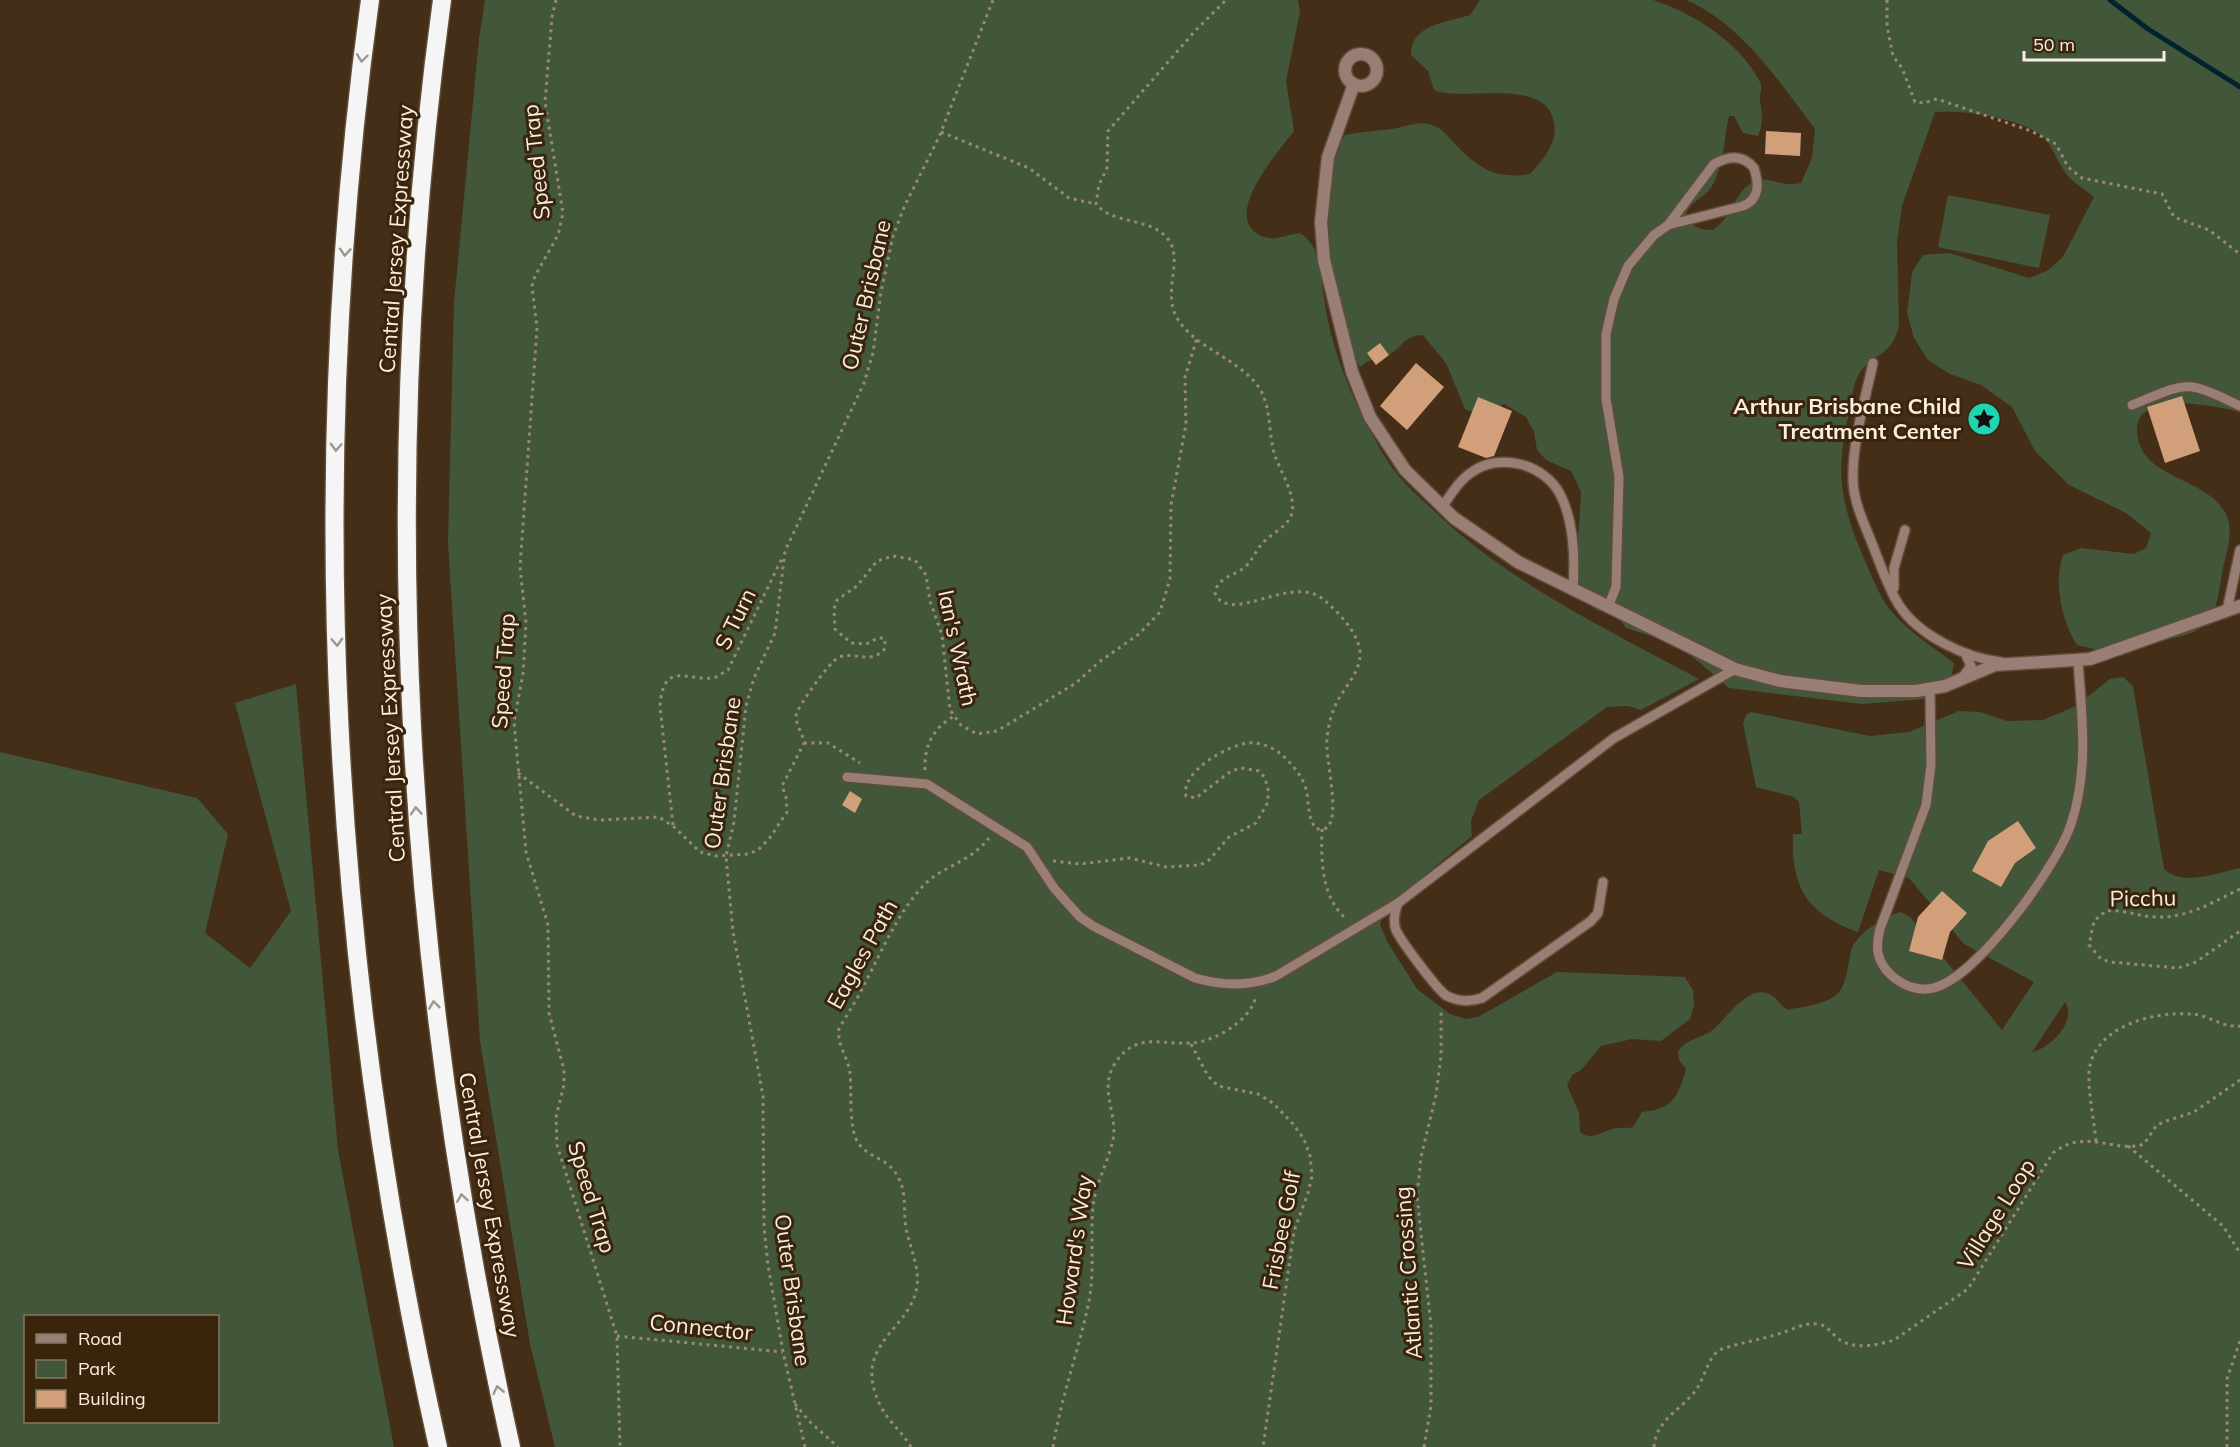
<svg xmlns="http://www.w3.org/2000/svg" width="2240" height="1447" viewBox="0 0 2240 1447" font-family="Mulish,sans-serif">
  <rect width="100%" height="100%" fill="#442e17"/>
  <!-- green -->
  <path fill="#425739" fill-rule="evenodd" d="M485,0H1298L1300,12L1286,81L1294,131C1279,151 1217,220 1264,237C1276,241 1288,234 1300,233C1322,247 1320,275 1324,298C1332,357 1359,417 1391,466C1402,482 1418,496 1432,509C1509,583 1606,629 1699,679L1641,710L1628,706L1607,707L1479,800L1471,821L1472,836L1384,909L1380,925L1388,943L1417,989L1450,1014L1466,1019L1478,1017L1557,972L1685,977L1693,990L1694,1005L1690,1019L1661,1041L1632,1039L1601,1046L1581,1070L1572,1075L1567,1085L1579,1113L1580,1132C1593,1143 1605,1128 1619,1128C1625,1127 1627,1129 1633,1127L1642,1112C1674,1109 1678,1096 1686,1069L1679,1060L1678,1051C1687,1039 1698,1039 1710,1032C1725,1022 1750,978 1774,997C1779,1001 1781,1006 1788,1010C1802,1006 1830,1005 1840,991C1847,981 1848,963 1851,951C1856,933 1884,917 1901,912L1911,918L2002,1030L2034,982L1964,944L1909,878L1879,870L1858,932C1807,914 1791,888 1793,834H1802L1799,802L1794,797L1756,787L1743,723L1746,715L1751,712L1870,736L1909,732L1959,711L1980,712L2007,721L2043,720L2076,706L2110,679L2123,677L2133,686L2164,869C2183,887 2216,873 2240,868V1447H555L530,1344L480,1041L448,543L454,303L479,39ZM2065,1002C2078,1021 2049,1049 2032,1052Z
    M1480,0H1653C1694,13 1740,43 1760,82C1763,88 1759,94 1760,100C1762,114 1764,122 1758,136L1743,133L1734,116H1729C1724,138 1724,165 1712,186C1704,199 1689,201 1685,217C1693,227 1699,230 1713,230C1717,226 1723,222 1726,217C1736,204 1741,183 1760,180C1774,178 1781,187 1801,183L1812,158L1815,129C1781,84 1741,23 1686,0H2240V412C2217,406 2135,389 2137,431C2139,480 2207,476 2226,514C2234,530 2227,551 2223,568C2220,583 2218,608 2209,621C2206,624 2198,630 2194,632C2183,637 2117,650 2105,650C2096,650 2086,647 2077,645C2062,622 2053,582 2063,555L2081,548L2134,554L2146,548L2151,533L2126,513L2069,485L2035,451L2012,407L1981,385L1950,374L1928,360L1914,338L1907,313L1912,272L1923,255L1949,253L2029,278L2047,271L2063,257L2094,197C2086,190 2075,184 2068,176C2058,165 2054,147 2043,137C2020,117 1964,110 1935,112L1902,206L1897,241L1899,325C1892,359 1871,352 1858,376C1852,386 1852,401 1849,412C1836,471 1839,498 1862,554C1869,570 1876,588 1885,603C1902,628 1931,645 1954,663L1951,678L1924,699L1862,704L1729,688L1679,645L1626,628L1615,613L1598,611L1576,594L1572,558L1579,529L1581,492L1571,471L1546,460L1537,450L1534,432L1526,417L1504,404C1490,413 1481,417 1465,409L1446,363L1423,335C1401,336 1402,350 1386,356C1374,361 1372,357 1360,367L1338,331L1323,232L1334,153L1345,135C1361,132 1375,131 1391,129C1405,128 1417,120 1432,125C1441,128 1447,135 1453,142C1477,167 1494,180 1530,174C1543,160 1558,143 1554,122C1545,75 1461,103 1434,90L1428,71L1411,55C1410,25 1447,22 1470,15Z
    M1948,195L2050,215L2039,268L1938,247Z
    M296,684L338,1150L394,1447H0V752L197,798L228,834L205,933L250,968L291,911L235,703ZM26,1316H218V1422H26Z"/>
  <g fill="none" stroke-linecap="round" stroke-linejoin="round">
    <!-- stream -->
    <path stroke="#00232f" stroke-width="5" d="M2110,0L2148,29L2240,87"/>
  </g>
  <!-- building -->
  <path fill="#d19f7a" d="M1766,131L1801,133L1800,156L1765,154Z
    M1380,343L1389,355L1376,365L1367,353Z
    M1416,363L1444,387L1407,430L1380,406Z
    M2182,396L2200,451L2165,463L2147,407Z
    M1478,397L1512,411L1494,456L1486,458L1458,447Z
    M850,791L862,799L855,813L842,805Z
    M2018,821L2036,848L2015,863L2001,887L1972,871L1988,841Z
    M1942,891L1967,913L1950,932L1942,960L1909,951L1918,917Z"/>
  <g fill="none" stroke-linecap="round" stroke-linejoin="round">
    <defs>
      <path id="service" d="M1873,363C1865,401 1852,442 1853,481C1854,504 1865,525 1873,546C1881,566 1888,588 1899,605C1919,636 1966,658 2001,662
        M2132,405C2189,382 2184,379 2240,406
        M1442,507C1451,495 1459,480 1472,472C1500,452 1544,464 1560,494C1574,521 1575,560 1573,590
        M1894,588V568L1905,530
        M1608,607L1616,587L1619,477L1606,399V334L1614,299L1628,266L1654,235L1668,225L1743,206C1760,199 1759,184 1754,168C1743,154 1728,156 1714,164L1668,225
        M2227,610L2240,550
        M1962,678L1971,666L1965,653
        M1930,688L1931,765L1926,805L1880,929C1875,948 1877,962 1891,975C1902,985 1918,992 1933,988C1976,979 2058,865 2071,824C2089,770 2082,717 2078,661
        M847,777L927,784L1027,847L1054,888L1080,917L1093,926L1195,978C1223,986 1249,987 1276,976L1398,903
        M1603,882L1598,913L1591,921L1482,998C1470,1002 1459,1002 1447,996C1438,991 1401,941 1396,930C1393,922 1395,911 1398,903L1614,738L1735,669"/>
      <path id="minor" d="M1345 70a16 16 0 1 1 32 0a16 16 0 1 1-32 0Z
        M1354,84L1328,157L1321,222L1324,260L1352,372L1370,417L1405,470L1454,518L1518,562L1735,669L1780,681L1861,691H1916L1945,686L1995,665L2090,659L2240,606"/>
      <path id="motorway" d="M370,0C304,481 332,974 438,1447
        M442,0C376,483 405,972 511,1447"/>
    </defs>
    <!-- service casing -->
    <use href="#service" stroke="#614d37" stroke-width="12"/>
    <!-- minor casing -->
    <use href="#minor" stroke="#614d37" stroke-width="15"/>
    <!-- motorway casing -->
    <use href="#motorway" stroke="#614d37" stroke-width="21"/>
    <!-- path -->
    <path stroke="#9a8875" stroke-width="3" stroke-dasharray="3 4.5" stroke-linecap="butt" d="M556,0L552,17L545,102L563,213L558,235L535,276L532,286L537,328L520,567L526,623L523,674L514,722L526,852L548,925L549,1013L564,1070V1085L556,1117L557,1145L617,1336L620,1447
      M1887,0V26L1893,56L1902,68L1915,102L1924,103L1937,99L2031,131L2056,144L2068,167L2082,178L2162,194L2174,217L2209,230L2240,254
      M941,132L1029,168L1069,198L1096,204
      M804,743H828L860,763
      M925,770C924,746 933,728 953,717
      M518,773L576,816L600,820L659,817L674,827L700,852L716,856L748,854L758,850L769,839L787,812L786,797L782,786L804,743C803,734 796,725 796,716C797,707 830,661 839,657C856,651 872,666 886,647L884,638H878L866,644L851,643L835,629L834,609L837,600L857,586L877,561L893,556L915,560L926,575L930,601L942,635L950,710L961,725L977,734L997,731L1076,683L1099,662L1139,634L1160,612L1170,579L1171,505L1186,424L1185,377L1197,338
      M673,825L660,706C663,660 688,681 714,678L728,670L783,556
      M1322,829C1321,860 1321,895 1345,918
      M1053,861L1080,864L1130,858L1166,867L1200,865L1209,860L1229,837L1256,823L1268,802V790L1265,778L1259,771L1241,768L1231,771L1196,798L1186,796C1180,772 1228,745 1248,743C1261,742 1272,747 1282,755C1293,765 1304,778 1307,793C1309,806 1308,818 1316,829L1327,828C1341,815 1325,759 1327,739C1328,727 1331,714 1336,704C1344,687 1362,671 1360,651C1357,631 1338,612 1324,600C1293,572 1229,627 1215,593C1217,577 1235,576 1245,567C1252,561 1255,552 1261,545C1269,534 1289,527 1292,513C1296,496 1281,472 1275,456C1268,434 1272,406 1258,386C1237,358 1195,348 1177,318C1162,292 1184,259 1168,239C1151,217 1113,225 1096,204L1099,185L1107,168L1108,131L1195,31L1226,0
      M2240,889C2213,902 2188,918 2157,917C2140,917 2123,909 2106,911L2094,921L2089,945L2101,959L2110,962L2178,968L2196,962L2240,931
      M1191,1044L1208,1076L1218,1086L1258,1094L1273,1103L1293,1124L1304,1139L1310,1156L1312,1176L1308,1193L1294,1231L1263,1447
      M2096,1141C2094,1119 2088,1094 2089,1072C2093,1026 2154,1011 2192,1014C2209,1015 2222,1028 2240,1026
      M2128,1146L2223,1226L2240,1253
      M617,1336L783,1352
      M795,1404L809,1421L838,1447
      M805,1447L783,1352L768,1265L764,1227L763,1096L733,932L726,856L734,822L746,706L754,678L775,633L785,551L864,383L873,353L881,292L893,236L905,205L939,137L993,0
      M911,1447C903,1433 889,1422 881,1407C846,1337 924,1329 917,1272C915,1257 909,1243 906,1228C903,1211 907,1195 899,1179C889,1157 871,1160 859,1144C848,1131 852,1090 850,1073C848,1057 837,1046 839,1029C847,1014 857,1000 864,985C882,951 896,916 922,887C941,866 970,863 989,838
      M1053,1447C1061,1397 1079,1350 1089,1301C1095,1269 1090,1237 1093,1206C1096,1183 1108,1162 1113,1140C1118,1113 1099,1091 1114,1065C1135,1031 1160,1045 1191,1043C1215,1042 1253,1019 1256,995
      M1424,1447L1431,1406V1326L1417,1196L1421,1157L1436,1095L1441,1056V1009
      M1654,1447C1656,1418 1684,1409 1698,1387C1705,1375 1708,1359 1719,1350C1745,1341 1768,1339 1795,1328C1802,1325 1810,1323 1818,1324C1828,1325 1832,1335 1840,1340C1855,1350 1878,1345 1894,1340L1968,1289L2053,1153C2087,1127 2114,1154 2144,1144L2156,1126L2163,1122L2194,1112L2240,1080
      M2227,1447V1379L2240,1341"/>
    <!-- service -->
    <use href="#service" stroke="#987e75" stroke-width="9"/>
    <!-- minor -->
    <use href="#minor" stroke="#987e75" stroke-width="12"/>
    <!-- motorway -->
    <use href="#motorway" stroke="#f5f5f5" stroke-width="18"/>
  </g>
  <!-- one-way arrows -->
  <defs><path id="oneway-chevron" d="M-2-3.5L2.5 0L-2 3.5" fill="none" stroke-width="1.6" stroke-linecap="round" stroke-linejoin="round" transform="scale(1.5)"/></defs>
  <g stroke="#a0978c">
    <use href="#oneway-chevron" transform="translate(362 58) rotate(97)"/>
    <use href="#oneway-chevron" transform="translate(345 252) rotate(94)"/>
    <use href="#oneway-chevron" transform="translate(336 447) rotate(92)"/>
    <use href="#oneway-chevron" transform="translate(337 642) rotate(88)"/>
    <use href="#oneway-chevron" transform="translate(416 811) rotate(-94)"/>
    <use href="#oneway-chevron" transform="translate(434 1005) rotate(-97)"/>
    <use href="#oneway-chevron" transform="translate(462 1198) rotate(-99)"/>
    <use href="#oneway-chevron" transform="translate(498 1390) rotate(-103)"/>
  </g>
  <!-- icons -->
  <defs>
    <symbol id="sight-disc" viewBox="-11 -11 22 22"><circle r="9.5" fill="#1fd5b0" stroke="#39240c"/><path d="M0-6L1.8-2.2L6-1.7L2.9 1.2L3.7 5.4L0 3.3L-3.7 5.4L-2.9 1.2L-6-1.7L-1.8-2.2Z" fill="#111"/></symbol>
  </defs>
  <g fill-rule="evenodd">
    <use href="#sight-disc" x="1965" y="400" width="38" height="38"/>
  </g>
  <g text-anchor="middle" stroke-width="6" stroke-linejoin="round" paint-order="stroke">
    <!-- street labels -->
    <g font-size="22" fill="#fbeddf" stroke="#39240c">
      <text transform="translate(536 162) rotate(-96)" y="8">Speed Trap</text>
      <text transform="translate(396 239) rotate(-86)" y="8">Central Jersey Expressway</text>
      <text transform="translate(866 295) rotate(-77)" y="8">Outer Brisbane</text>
      <text transform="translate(735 619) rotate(-64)" y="8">S Turn</text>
      <text transform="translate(958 648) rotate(78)" y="8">Ian's Wrath</text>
      <text transform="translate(503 671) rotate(-86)" y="8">Speed Trap</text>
      <text transform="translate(390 728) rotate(-93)" y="8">Central Jersey Expressway</text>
      <text transform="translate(722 773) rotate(-82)" y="8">Outer Brisbane</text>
      <text transform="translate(2143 898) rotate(-1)" y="8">Picchu</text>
      <text transform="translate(862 954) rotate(-61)" y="8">Eagles Path</text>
      <text transform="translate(592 1197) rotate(73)" y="8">Speed Trap</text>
      <text transform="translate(490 1205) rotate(80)" y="8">Central Jersey Expressway</text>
      <text transform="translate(1996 1214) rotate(-58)" y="8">Village Loop</text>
      <text transform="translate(1281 1230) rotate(-79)" y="8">Frisbee Golf</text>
      <text transform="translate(1074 1250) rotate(-82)" y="8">Howard's Way</text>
      <text transform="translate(1408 1273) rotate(-94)" y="8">Atlantic Crossing</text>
      <text transform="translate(793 1290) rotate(82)" y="8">Outer Brisbane</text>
      <text transform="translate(701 1327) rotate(6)" y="8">Connector</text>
    </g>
    <!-- poi labels -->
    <g font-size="22" font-weight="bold" fill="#fbeddf" stroke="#39240c" text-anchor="end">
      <text x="1961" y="414">Arthur Brisbane Child<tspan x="1961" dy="25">Treatment Center</tspan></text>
    </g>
  </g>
  <!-- legend -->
  <rect x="24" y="1315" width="195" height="108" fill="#39240c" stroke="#877460" stroke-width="1.5"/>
  <rect x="36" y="1334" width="30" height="9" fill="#987e75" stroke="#877460" stroke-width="1.5"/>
  <text x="78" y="1345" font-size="18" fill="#fbeddf">Road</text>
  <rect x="36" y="1360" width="30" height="18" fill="#425739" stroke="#877460" stroke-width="1.5"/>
  <text x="78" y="1375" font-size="18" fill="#fbeddf">Park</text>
  <rect x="36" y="1390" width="30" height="18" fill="#d19f7a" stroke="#877460" stroke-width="1.5"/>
  <text x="78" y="1405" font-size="18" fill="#fbeddf">Building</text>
  <!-- scale -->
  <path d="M2024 51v9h140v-9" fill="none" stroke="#fbeddf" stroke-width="3"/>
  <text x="2033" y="51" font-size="18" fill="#fbeddf" stroke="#39240c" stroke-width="4.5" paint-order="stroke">50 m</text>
</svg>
